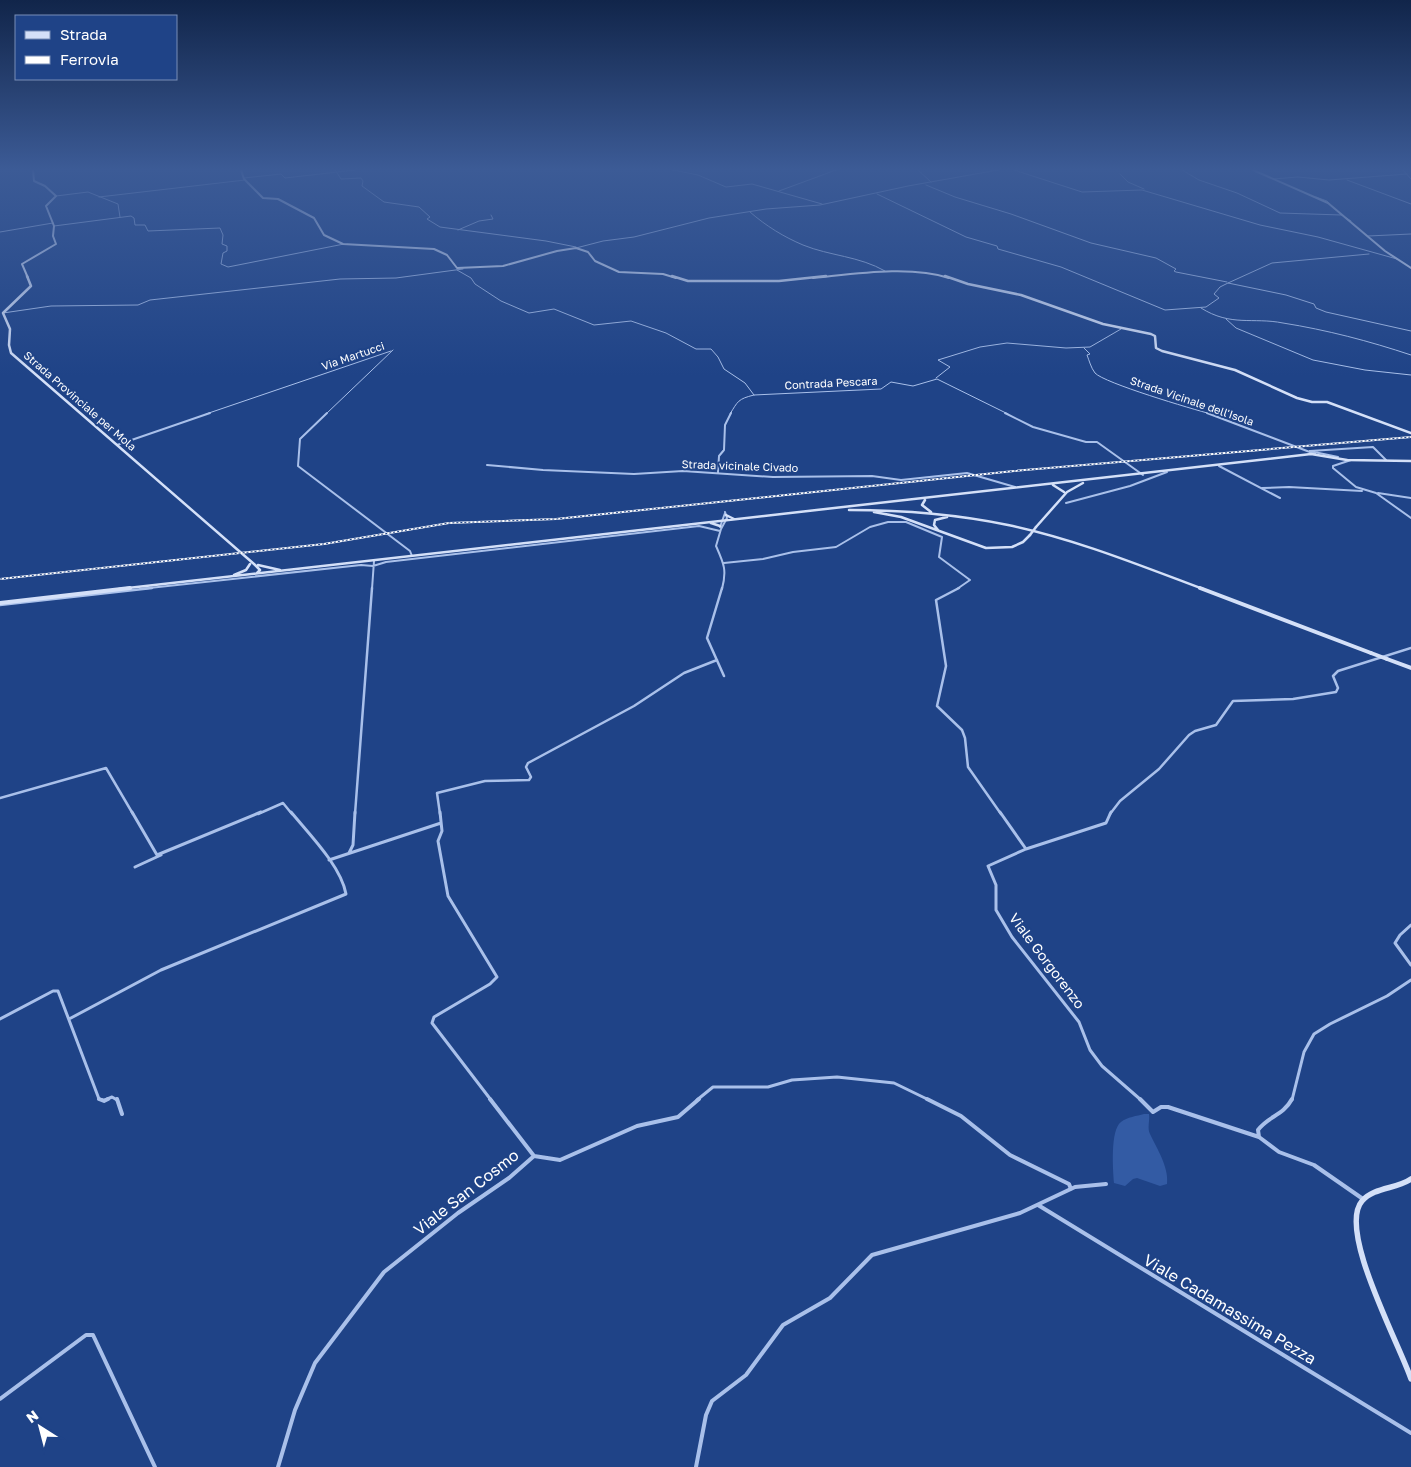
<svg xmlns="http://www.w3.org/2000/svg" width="1411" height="1467" viewBox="0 0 1411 1467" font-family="'Golos Text',sans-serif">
  <rect width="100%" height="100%" fill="#1f4387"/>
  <!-- green -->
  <path fill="#335ba4" d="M1144,1114H1149C1150,1121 1147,1128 1150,1134C1157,1149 1169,1167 1167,1184L1160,1186L1137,1178L1133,1179L1125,1186L1114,1183C1113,1170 1110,1130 1121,1122C1127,1117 1137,1116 1144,1114Z"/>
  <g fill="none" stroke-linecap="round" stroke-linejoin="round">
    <!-- street-far4 -->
    <path stroke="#a9c0ea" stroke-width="1" d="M335,170L341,179L361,178L363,181L362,186L384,202L419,207L430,217L427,219L440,227L546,241L576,247
      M673,170L698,175L726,187L752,184L822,204
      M918,170L931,182
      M1014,170L1082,192L1142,190L1260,225L1318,237L1397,259
      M1182,170L1199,180L1237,193L1280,213L1341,215
      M1403,170L1411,179
      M1120,174L1128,182L1144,189
      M244,178L281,174L285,178L355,170
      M1273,179L1298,177L1329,180L1407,174
      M1347,180L1411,204
      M926,185L955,197L1011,214L1091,243L1156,258L1176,269L1174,271L1176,272L1227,282
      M779,191L836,170
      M877,194L966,237L997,246L998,249L1061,267L1165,310L1206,307L1219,298L1214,294L1220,287L1228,283
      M56,196L88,192L118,204L120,217
      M99,197L245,180
      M1316,197L1327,201L1333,207
      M750,212C766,226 784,237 803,245C830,256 859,256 885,271
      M1340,214L1351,221
      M54,226L131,216L134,218L135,225H145L148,231L220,228L223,235L222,244L227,246V251L223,253L221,264L228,267L344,244
      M458,230L479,221L493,219L491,215
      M0,232L53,223
      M1368,236L1411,234
      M576,248L603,241L634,237L709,218L766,209L820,205L908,186L998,170
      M1369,254L1272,263L1228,283L1286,295L1314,304L1316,308L1326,312L1411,331
      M457,270L471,278L475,284L501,301L529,313L554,309L594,325L631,321L666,333L696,349H711L718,357L724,369L745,383L754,395
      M1201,308C1231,327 1253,317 1283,323C1327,330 1369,341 1411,355
      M3,313L51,306L138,305L150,300L340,279L396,278L463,269
      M1226,319L1236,328L1313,360L1365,370L1411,375
      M1084,348L1090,354L1087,355C1089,360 1091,368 1095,373C1104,383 1192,409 1211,414
      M936,378L950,367L938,360L980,347L1007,343L1066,348L1090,347L1121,329
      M206,414L391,351
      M326,414L393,350
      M730,414C738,401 738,399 754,395L881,389L891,382L913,386L937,379L1008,414"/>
    <!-- street-far3 -->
    <path stroke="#a9c0ea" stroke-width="2" d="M327,413L300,439L298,466L410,551L412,556
      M1005,413L1033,427L1086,442H1097L1143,475
      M1207,413L1315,454
      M117,445L210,413
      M1310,451L1373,447L1386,460
      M1314,452L1338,457
      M1351,460L1333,466V468L1356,487L1376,493L1411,518
      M487,465L543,470L634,474L683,471L773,477L872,476L901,480L967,473L1015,487
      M1219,466L1280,498
      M718,472L719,456L724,450L725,425L731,413
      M1262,488L1289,487L1362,491
      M1378,493L1411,498
      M1066,503L1130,486L1167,472
      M720,527L725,513
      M724,563L763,559L793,552L836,547L870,527L888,522H906L942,537L939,557L970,580L957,589
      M140,589L361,565L373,566L386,562L699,526L720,531
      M372,589L374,561
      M722,589C727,570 724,564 716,546L721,529L727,518L725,512"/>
    <!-- street-far2 -->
    <path stroke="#a9c0ea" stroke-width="2.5" d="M722,588L707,638L724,676
      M959,588L936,600L946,666L937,706L962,730L965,738L968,767L1001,814
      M0,605L152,588
      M0,798L106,768L133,814
      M258,814L283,803L292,814
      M355,814L372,588
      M440,814L437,793L485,781L529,780L531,777L526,767L528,763L634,706L684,673L717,660
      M1110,814L1120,801L1159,769L1189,735L1195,731L1216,725L1233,701L1293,699L1336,692L1338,688L1333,676L1338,671L1411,648"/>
    <!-- street-far1 -->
    <path stroke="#a9c0ea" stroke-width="3" d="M132,812L157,855L261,812
      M440,812L442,831L438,841L448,896L497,977L490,984L434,1017L432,1023L491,1100
      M1000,812L1026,849
      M1111,812L1106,823L1026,849L988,866L996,885V910L1012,937L1079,1022L1090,1050L1102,1066L1141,1100
      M349,853L353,845L355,812
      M329,860L441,823
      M135,867L161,855
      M1411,925L1400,935L1395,943L1411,965
      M0,1019L53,991H58L99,1099L103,1100
      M69,1019L161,970L346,894C341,866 309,834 291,812
      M105,1100L112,1097L117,1100
      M697,1100L713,1087H768L792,1080L837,1077L894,1083L929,1100
      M1292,1100L1304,1052L1314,1034L1330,1024L1387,996L1411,980"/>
    <!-- street -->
    <path stroke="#a9c0ea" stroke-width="4" d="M99,1099L104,1101L108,1099
      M117,1099L122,1114
      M490,1099L534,1156
      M927,1099L961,1116L1010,1155L1069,1184L1071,1189
      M1140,1099L1153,1112L1161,1107H1168L1259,1137L1279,1152L1314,1165L1363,1199
      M1259,1137L1258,1130C1268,1116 1283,1116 1292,1099
      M1038,1205L1411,1433
      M0,1399L86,1335H93L155,1467
      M278,1467L295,1410L315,1363L384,1272L458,1213L509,1178L534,1156L560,1160L637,1126L678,1117L699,1099
      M696,1467L706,1415L712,1401L746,1375L783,1325L830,1298L872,1255L1020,1213L1075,1187L1106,1184"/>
    <!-- secondary-far3 -->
    <path stroke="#d4e0f8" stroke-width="2" d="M241,170L244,179L263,198L278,199L314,218L324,235L343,244L434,249L447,255L457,268L503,266L557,251L576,248L588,252L595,261L619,272L663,274L676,278
      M1253,170L1328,203L1385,251L1411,268
      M28,278L22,264L56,244L53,236L54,226L46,206L56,196L45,186L34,181L33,170
      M813,278C854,274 910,265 949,278"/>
    <!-- secondary-far2 -->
    <path stroke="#d4e0f8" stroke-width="2.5" d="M27,276L31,286L3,313L10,329L9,345L11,353L254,564L260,570L256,574
      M672,276L688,281H779L826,276
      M945,276L968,284L1021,295L1103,324L1151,334L1155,336L1156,348L1162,351L1235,370L1297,398L1312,402H1327L1411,433
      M1347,460L1411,461
      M1053,485L1064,492
      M925,500L922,505L931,512
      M849,510C903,510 955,514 1008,525C1075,539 1139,565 1203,589
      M874,512L901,517L986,548L1012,547L1023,542L1030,535
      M726,515L734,519
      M711,523L720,526
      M1036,527L1067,492L1083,483
      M938,530L934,525L935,520L947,517
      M258,565L280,570
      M234,575L246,570L250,564
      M119,589L1311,454L1347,460"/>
    <!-- secondary-far1 -->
    <path stroke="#d4e0f8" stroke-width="4" d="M1200,588L1371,653
      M0,603L130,588
      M1387,659L1411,668"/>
    <!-- secondary -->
    <path stroke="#d4e0f8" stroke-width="5.5" d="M1411,1179C1397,1189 1374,1187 1362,1201C1337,1230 1400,1345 1411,1379"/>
    <defs>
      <path id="rail" d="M0,579L324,544L449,523L556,519L1014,471L1411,437"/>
    </defs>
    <!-- rail casing -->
    <use href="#rail" stroke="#fff" stroke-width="2"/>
    <!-- rail -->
    <use href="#rail" stroke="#1f4387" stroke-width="1" stroke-dasharray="2" stroke-linecap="butt"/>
    <!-- secondary-bridge-far1 -->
    <path stroke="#d4e0f8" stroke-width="2.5" d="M1030,535L1036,527"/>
    <!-- secondary-bridge -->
    <path stroke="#d4e0f8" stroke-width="4" d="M1371,653L1387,659"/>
  </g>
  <!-- sky -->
  <linearGradient id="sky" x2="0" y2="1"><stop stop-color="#11254a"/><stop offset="0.45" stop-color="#3c5b96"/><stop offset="1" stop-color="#3c5b96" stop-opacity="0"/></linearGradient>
  <rect width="1411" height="376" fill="url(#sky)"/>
  <g text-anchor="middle" stroke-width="4" stroke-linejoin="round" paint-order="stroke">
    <!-- far-street labels -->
    <g font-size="11" fill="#fff" stroke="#1f4387">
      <text transform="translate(353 356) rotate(-19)" y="4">Via Martucci</text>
      <text transform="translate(831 383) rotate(-3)" y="4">Contrada Pescara</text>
      <text transform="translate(80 401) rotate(41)" y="4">Strada Provinciale per Mola</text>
      <text transform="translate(1192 401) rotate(19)" y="4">Strada Vicinale dell'Isola</text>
      <text transform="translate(740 466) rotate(2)" y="4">Strada vicinale Civado</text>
    </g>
    <!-- street labels -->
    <g font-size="14" fill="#fff" stroke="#1f4387">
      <text transform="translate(1047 961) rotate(53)" y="5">Viale Gorgorenzo</text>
    </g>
    <!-- near-street labels -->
    <g font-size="16" fill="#fff" stroke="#1f4387">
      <text transform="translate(466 1192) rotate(-38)" y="6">Viale San Cosmo</text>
      <text transform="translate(1230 1309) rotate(31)" y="6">Viale Cadamassima Pezza</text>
    </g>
  </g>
  <!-- legend -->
  <rect x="15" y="15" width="162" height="65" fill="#1f4387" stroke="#798eb7"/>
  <rect x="25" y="31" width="25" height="8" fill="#d4e0f8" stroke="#798eb7"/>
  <text x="60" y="40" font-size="15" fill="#ffffff">Strada</text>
  <rect x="25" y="56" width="25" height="8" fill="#ffffff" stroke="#798eb7"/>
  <text x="60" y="65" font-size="15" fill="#ffffff">Ferrovia</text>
  <!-- north arrow -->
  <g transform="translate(40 1427) rotate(324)" stroke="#1f4387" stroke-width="4" paint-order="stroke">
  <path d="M0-4L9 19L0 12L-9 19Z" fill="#ffffff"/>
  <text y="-8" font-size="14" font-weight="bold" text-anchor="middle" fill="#ffffff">N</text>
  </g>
</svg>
